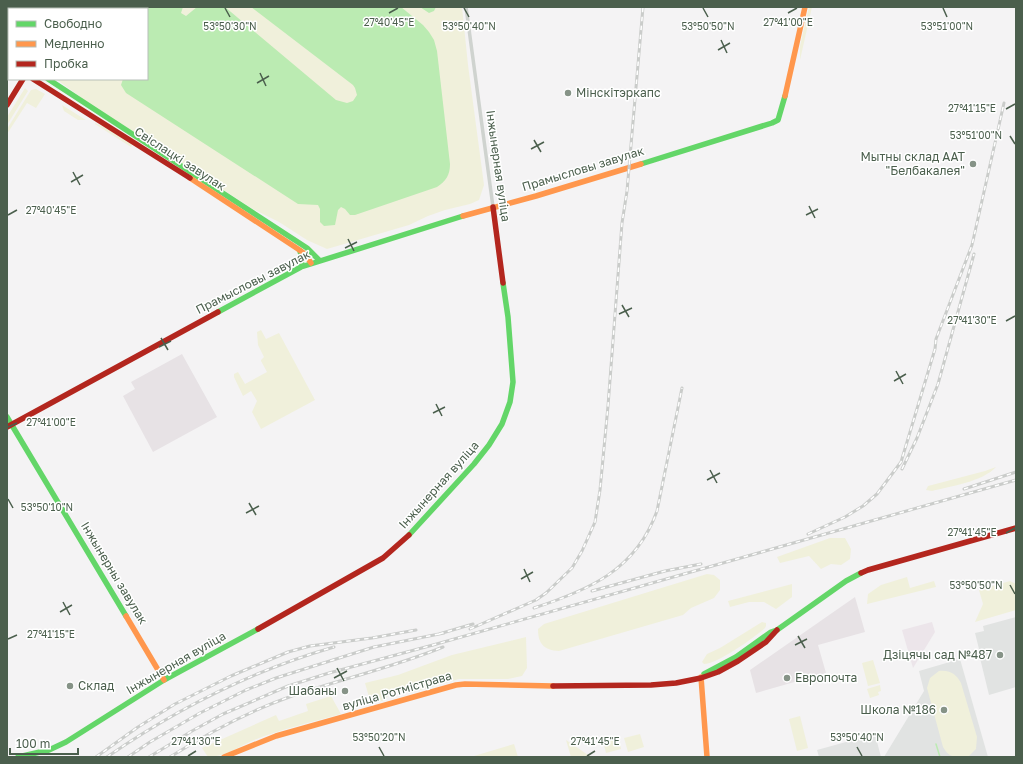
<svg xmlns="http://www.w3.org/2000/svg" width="1023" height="764" viewBox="0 0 1023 764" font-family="'Golos Text',sans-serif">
  <rect width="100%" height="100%" fill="#f4f3f4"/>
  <!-- commercial -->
  <path fill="#e7e2e5" d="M182,354L217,417L153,452L123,396L135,389L131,382Z
    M855,597L865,632L818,645L826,673L756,693L750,670Z"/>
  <!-- education -->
  <path fill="#e1e3e2" d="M1016,617V687L989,695L980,658L984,656L982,651L979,649L975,633L984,631L983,626Z
    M960,659L988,757H884L924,691L919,671Z
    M875,734L881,757H819L817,750Z"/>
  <!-- green -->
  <path fill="#f0f0db" d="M74,7H462L468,65L484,185L479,200L470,204L445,210L428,216L409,225L327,249L307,240L279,222L253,209L90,104L56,79H147V9H73Z
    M809,7H812L800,60V46Z
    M25,88L28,91L7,125V117Z
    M36,89L45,94L36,108L27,103L7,134V129L31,90Z
    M62,105L86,120H78L64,111Z
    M95,123L108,129L130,142L132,145L131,147L95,124Z
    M261,330L266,339L279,333L315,400L261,429L252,412L257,401L251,391L243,396L234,377V374L238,372L245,384L267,372L261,361V360L264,357L258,345L257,332Z
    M996,467C982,482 951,486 932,491L926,490L928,486L985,471Z
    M830,538H845L851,549L850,559L841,565L831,564L821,569L809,556L780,563L777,557Z
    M707,574L714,575L720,580V590L714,598L691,608L683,615L559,651C544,650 538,644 538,629L544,624Z
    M907,577L910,588L934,581L936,587L867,604L868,594L881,585Z
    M1010,581L1016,584V610L975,622L983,604L979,590Z
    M792,584V597L776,609L764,602H749L730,607L728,601Z
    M762,622L766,623V626L765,628C755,637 717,664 704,664L702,662L707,654L720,648Z
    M526,637L527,668L522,676L508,679H459L410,693L402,691L389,694L385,700L371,704L365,683L398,675L452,655Z
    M873,660L880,683L868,686L862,663Z
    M939,671C950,670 956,674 961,683L977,737L976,749L968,757C956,757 950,759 943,747L927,688L930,678Z
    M880,685L881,691L878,692L879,695L870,698L867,689Z
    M331,696L341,714C312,722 282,729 254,740C238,747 225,757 208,757L202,748L276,715L279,721L308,711L306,704Z
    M800,716L808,748L797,751L789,719Z
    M640,734L644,747L628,752L624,738Z
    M618,736L621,749L606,753L603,741Z
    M566,740L591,757H571Z
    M514,744L518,757H474V756Z"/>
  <!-- sand -->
  <path fill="#ece5ea" d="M932,622L935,632L913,668L902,630Z"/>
  <!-- water -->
  <path fill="#bbebb2" d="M103,7H183L181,13L186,16L197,7H225L336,100L347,103L353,101L357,95L355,88L353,85L251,7H401L423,25L429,32L434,40L437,51L450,164C450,175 446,181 437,187L355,215H350L345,209L341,207L338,210L335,225L324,226L320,222V209L318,205L298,204L126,93L121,85L123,79H147V9H101Z
    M420,7H436L434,11L429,13Z"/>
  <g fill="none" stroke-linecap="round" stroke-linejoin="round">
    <!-- stream -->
    <path stroke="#bbebb2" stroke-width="1.5" d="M936,744L940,757"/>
    <!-- street -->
    <path stroke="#cfd3cf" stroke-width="3.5" d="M466,7L493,207"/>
    <!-- fast -->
    <path stroke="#63d668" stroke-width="5.5" d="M66,9L67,7
      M48,79L307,248L319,260
      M641,164L772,123L778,120L785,96
      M300,251L302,259L301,267
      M218,312L301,267L463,216
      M7,417L126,616
      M409,535L474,464L489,445L502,424L510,402L513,382L508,317L503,283
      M704,674L736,657L771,632L777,630L846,581L861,573
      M18,757L49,750L66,742L164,680L258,629"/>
    <!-- slow -->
    <path stroke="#ff974d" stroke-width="5.5" d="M785,96L805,7
      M190,178L298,249L305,254L311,263
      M463,216L536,196L641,164
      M126,616L164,680
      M701,677L707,757
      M224,757L276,736L456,685L465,684L553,686"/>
    <!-- jam -->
    <path stroke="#b3261e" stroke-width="5.5" d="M33,79L190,178
      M7,105L23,79
      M493,207L503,283
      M7,427L218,312
      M861,573L868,570L1016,528
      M258,629L383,558L409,535
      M553,686L651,685L676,683L701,678L718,672L738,661L766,642L777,630"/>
    <defs>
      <path id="rail" d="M902,469L917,438L938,384L974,254
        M964,489L1016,472
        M808,534L845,517L863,506L877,494L901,462L935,349L936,339L972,245L1004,103
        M592,591L665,571L701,564
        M534,608C589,590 636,570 657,511L682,388
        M470,629L536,600L546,593L572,568L582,551L595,522L600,490L608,406L622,223L627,191L643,7
        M439,634L473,624
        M96,757L138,727L175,704L231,676L288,652L310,646L372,638L416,630
        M107,757C178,708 251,671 334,647
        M128,757L150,742L200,713L246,690L276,678L374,647L444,633
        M149,757L192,731L223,714L288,686L329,673L433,645L1016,480
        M170,757C208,733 249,711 292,696C342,679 394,667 443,647"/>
    </defs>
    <!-- rail casing -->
    <use href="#rail" stroke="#caccca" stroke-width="3"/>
    <!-- rail -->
    <use href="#rail" stroke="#fff" stroke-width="1.5" stroke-dasharray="4.5" stroke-linecap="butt"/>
  </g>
  <!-- ticks -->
  <path fill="none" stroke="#4b5f4d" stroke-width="1.5" d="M225,8L230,17M464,8L469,17M703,8L708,17M943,8L947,17M389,13L398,8M788,13L797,8M721,40L727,53M718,50L730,43M260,73L266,86M257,83L269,76M1006,109L1015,104M1010,136L1015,144M534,140L541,152M531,149L544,142M73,172L80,185M71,182L83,175M809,206L815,218M8,215L17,210M806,215L818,209M348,239L354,251M345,248L357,242M622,305L629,317M619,314L632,308M1006,321L1015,316M161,338L168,350M159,347L171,341M896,371L903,384M894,381L906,374M436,404L442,416M433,413L445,407M8,427L17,423M710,470L717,483M707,480L720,473M8,499L13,508M249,503L256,515M246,513L259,506M1006,533L1015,528M524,569L530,582M521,579L533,572M1010,585L1015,594M63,602L70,615M60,612L72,605M798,636L805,648M8,639L17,635M795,645L807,639M337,668L344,681M334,678L347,671M379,747L384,756M857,747L862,756M188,756L196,751M587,756L595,751"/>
  <!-- markers -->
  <g fill="#869387" stroke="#fff" stroke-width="1.5">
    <circle cx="568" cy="93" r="4"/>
    <circle cx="973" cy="164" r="4"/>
    <circle cx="1000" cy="655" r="4"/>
    <circle cx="787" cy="678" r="4"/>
    <circle cx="70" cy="686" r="4"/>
    <circle cx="345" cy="691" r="4"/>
    <circle cx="944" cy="710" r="4"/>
  </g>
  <g text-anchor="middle" stroke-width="3" stroke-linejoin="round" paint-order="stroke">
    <!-- poi labels -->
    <g font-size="12" fill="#4b5f4d" stroke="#fff" text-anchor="end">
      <text x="576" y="97" text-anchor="start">Мінскітэркапс</text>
      <text x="965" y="161">Мытны склад ААТ<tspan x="965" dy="14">"Белбакалея"</tspan></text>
      <text x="992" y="659">Дзіцячы сад №487</text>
      <text x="795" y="682" text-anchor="start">Европочта</text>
      <text x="78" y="690" text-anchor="start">Склад</text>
      <text x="337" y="695">Шабаны</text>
      <text x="936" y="714">Школа №186</text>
    </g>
    <!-- street labels -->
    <g font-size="12" fill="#4b5f4d" stroke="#fff">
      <text transform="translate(180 159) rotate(33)" y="4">Свіслацкі завулак</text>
      <text transform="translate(498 166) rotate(82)" y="4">Інжынерная вуліца</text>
      <text transform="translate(583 169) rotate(-17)" y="4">Прамысловы завулак</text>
      <text transform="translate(253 282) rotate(-27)" y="4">Прамысловы завулак</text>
      <text transform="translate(439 485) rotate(-48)" y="4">Інжынерная вуліца</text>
      <text transform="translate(114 573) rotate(59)" y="4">Інжынерны завулак</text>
      <text transform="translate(176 663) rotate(-30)" y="4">Інжынерная вуліца</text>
      <text transform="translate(397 691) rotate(-16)" y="4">вуліца Ротмістрава</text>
    </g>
  </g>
  <g font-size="10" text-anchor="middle" fill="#4b5f4d" stroke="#fff" stroke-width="3" stroke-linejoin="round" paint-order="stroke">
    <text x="389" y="26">27°40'45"E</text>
    <text x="788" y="26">27°41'00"E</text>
    <text x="230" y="30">53°50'30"N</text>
    <text x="469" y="30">53°50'40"N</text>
    <text x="708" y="30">53°50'50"N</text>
    <text x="947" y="30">53°51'00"N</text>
    <text x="972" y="112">27°41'15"E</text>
    <text x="976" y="139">53°51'00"N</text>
    <text x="51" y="214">27°40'45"E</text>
    <text x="972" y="324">27°41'30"E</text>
    <text x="51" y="426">27°41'00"E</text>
    <text x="47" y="511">53°50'10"N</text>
    <text x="972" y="536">27°41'45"E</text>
    <text x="976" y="589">53°50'50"N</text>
    <text x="51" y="638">27°41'15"E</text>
    <text x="379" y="741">53°50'20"N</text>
    <text x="857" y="741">53°50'40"N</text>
    <text x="196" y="745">27°41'30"E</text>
    <text x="595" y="745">27°41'45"E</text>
  </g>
  <!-- border -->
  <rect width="1023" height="764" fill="none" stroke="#4b5f4d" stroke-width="16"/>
  <!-- legend -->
  <rect x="8" y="8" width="140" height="72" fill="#ffffff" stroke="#b7bfb8"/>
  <rect x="16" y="21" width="20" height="6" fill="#63d668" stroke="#b7bfb8"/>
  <text x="44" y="28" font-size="12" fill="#4b5f4d">Свободно</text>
  <rect x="16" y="41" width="20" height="6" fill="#ff974d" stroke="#b7bfb8"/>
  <text x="44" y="48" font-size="12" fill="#4b5f4d">Медленно</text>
  <rect x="16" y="61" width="20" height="6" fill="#b3261e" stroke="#b7bfb8"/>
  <text x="44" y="68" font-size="12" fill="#4b5f4d">Пробка</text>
  <!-- scale -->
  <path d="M10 748v6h68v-6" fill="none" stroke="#4b5f4d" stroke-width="2"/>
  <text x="16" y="748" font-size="12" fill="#4b5f4d" stroke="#ffffff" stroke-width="3" paint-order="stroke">100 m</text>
</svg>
